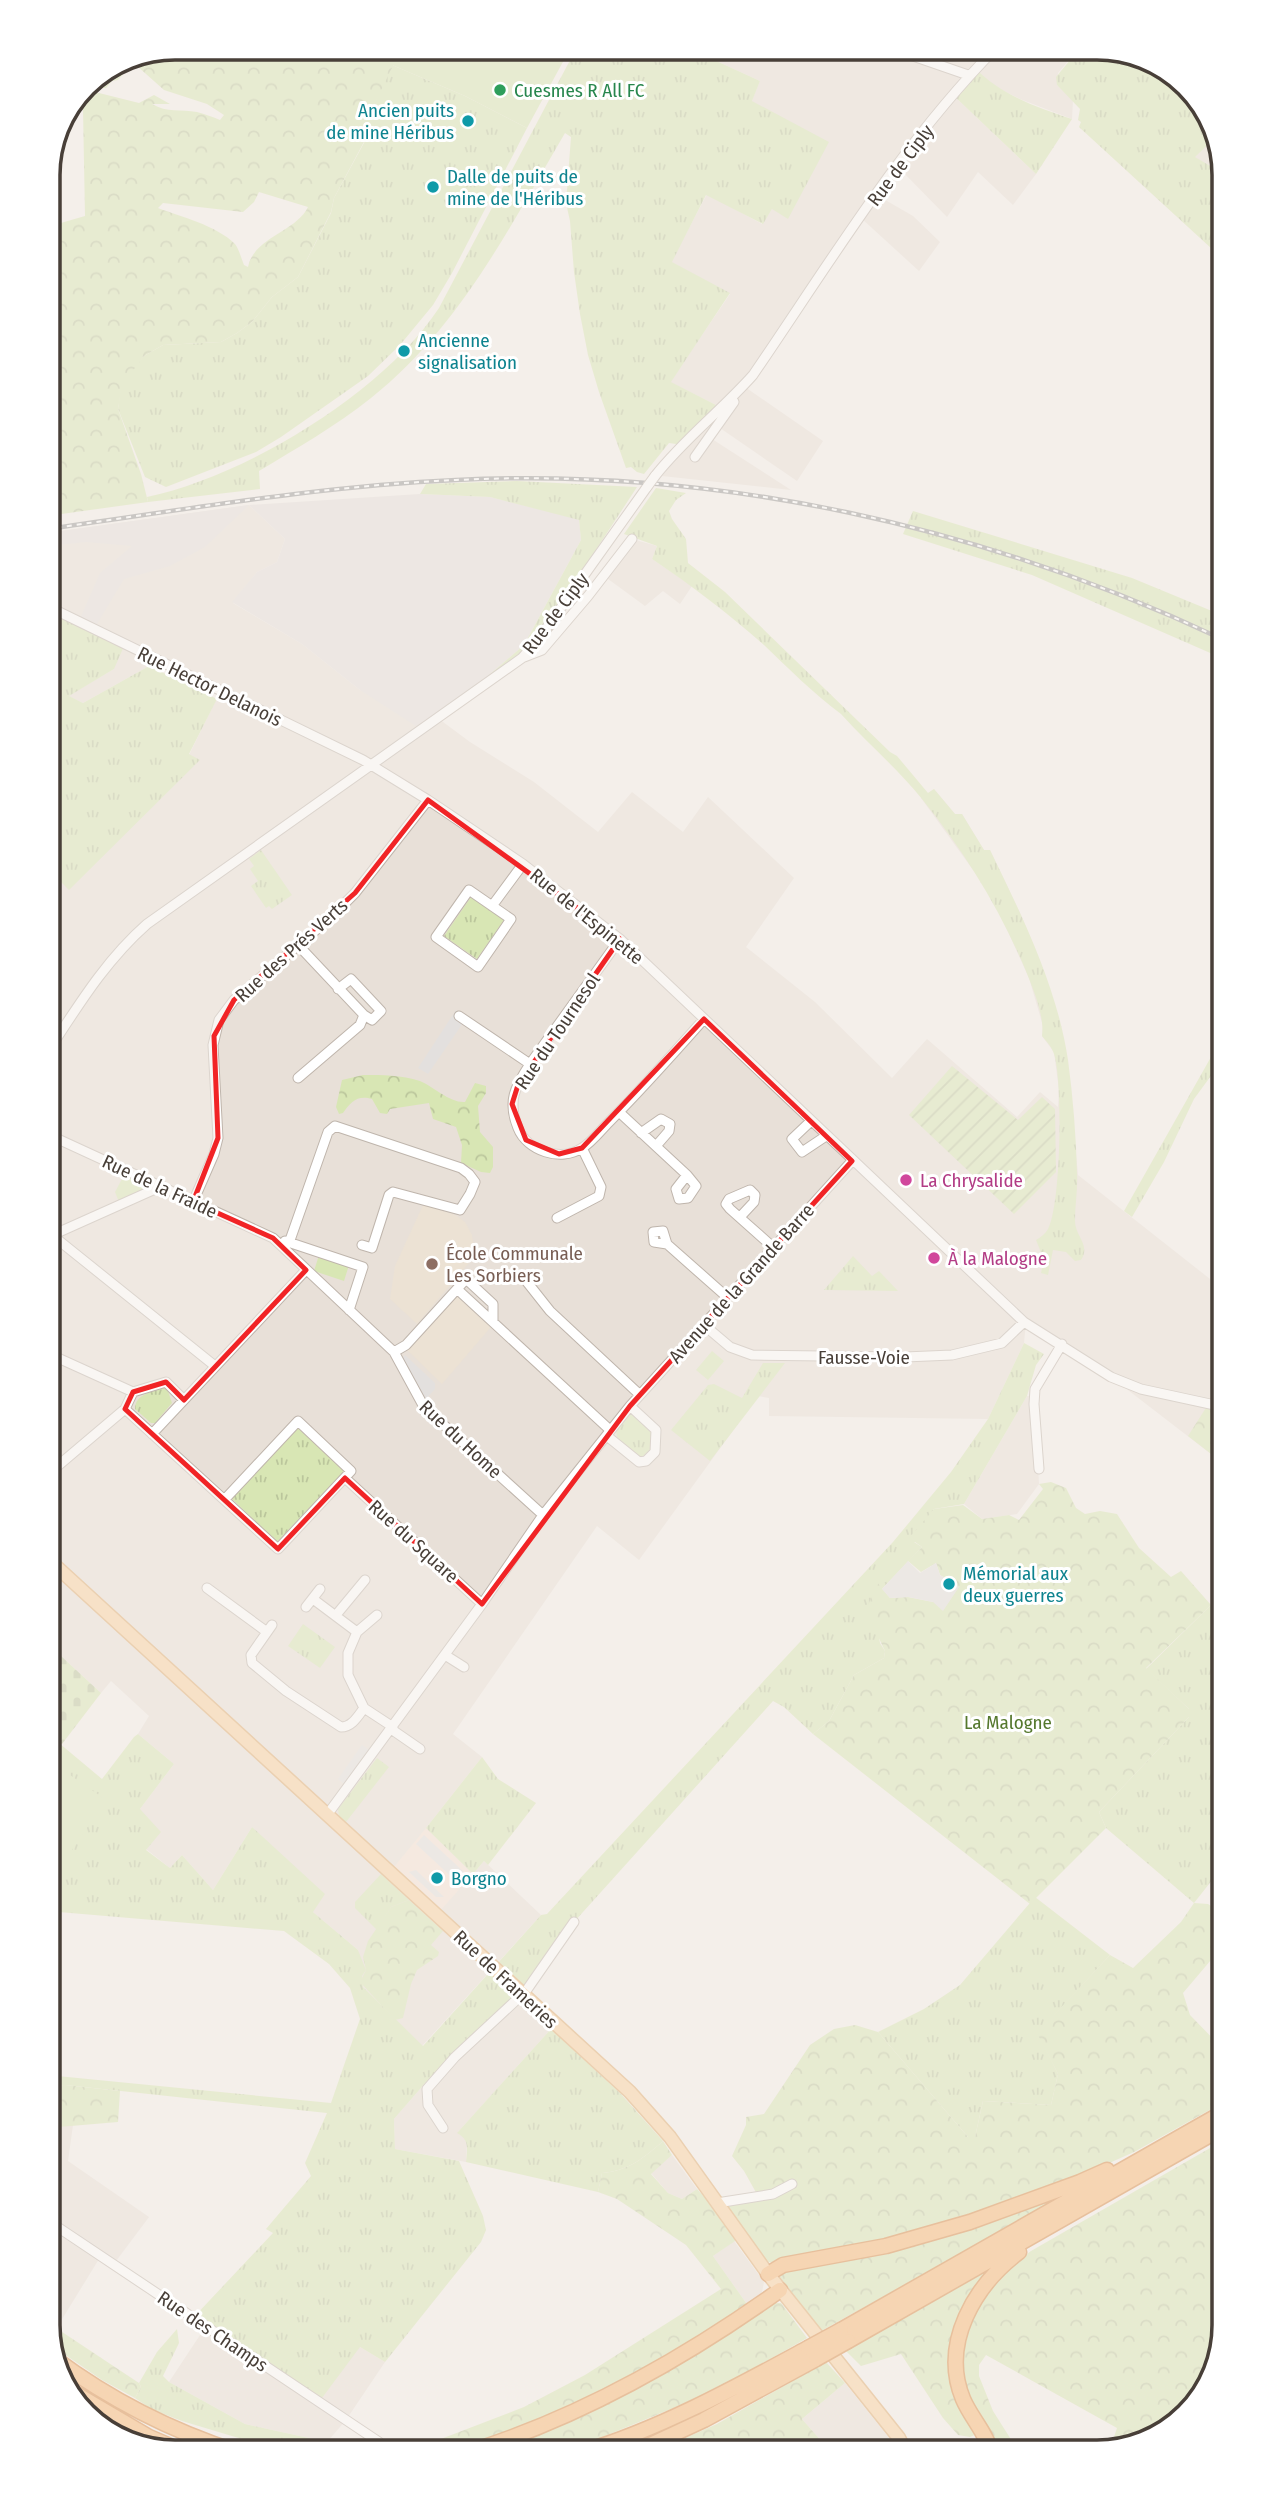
<svg xmlns="http://www.w3.org/2000/svg" width="1271" height="2499" viewBox="0 0 1271 2499" font-family="'Fira Sans Condensed',sans-serif">
  <defs>
    <pattern id="grass-tufts" width="24" height="20" patternUnits="userSpaceOnUse" patternTransform="scale(1.75)"><rect width="24" height="20" fill="#d8e6b4"/><path d="M3 7l-1-3M5 7V3M7 7l1-3M15 17l-1-3M17 17v-4M19 17l1-3" fill="none" stroke="#bbc69c"/></pattern>
    <pattern id="forest-crowns" width="20" height="18" patternUnits="userSpaceOnUse" patternTransform="scale(1.75)"><rect width="20" height="18" fill="#d8e6b4"/><path d="M2 6a3 3 0 1 1 6 0M12 15a3 3 0 1 1 6 0" fill="none" stroke="#bbc69c"/></pattern>
    <pattern id="cemetery-stones" width="16" height="16" patternUnits="userSpaceOnUse" patternTransform="scale(1.75)"><rect width="16" height="16" fill="#d8e6b4"/><path d="M2 7V4a2 2 0 0 1 4 0v3zM10 15v-3a2 2 0 0 1 4 0v3z" fill="#bbc69c"/></pattern>
    <pattern id="garden-furrows" width="10" height="10" patternUnits="userSpaceOnUse" patternTransform="scale(1.75)"><rect width="10" height="10" fill="#d8e6b4"/><path d="M-1 1l2-2M0 10L10 0M9 11l2-2" fill="none" stroke="#bbc69c"/></pattern>
  </defs>
  <rect width="100%" height="100%" fill="#f4efea"/>
  <!-- residential -->
  <path fill="#e8e0d8" d="M686,47L1068,48L1075,53L1058,73L1057,85L1073,100L1072,119L1020,99L994,86L975,69L953,95L1036,174L1013,205L978,172L947,217L901,170L880,197L913,216L940,242L919,271L861,218L745,387L823,441L797,481L720,428L712,439L791,490L662,476L684,447L724,409L670,382L730,294L671,262L707,194L762,224L772,209L752,100L760,81Z
    M1216,137L1224,174L1194,157Z
    M249,505L285,539L277,562L257,572L233,603L302,644L360,690L439,719L470,742L534,782L598,832L632,792L683,832L708,797L794,878L746,947L815,1002L892,1078L927,1039L1017,1117L1040,1092L1058,1107L1059,1090L1054,1052L1042,1036L1043,1026L1029,978L999,912L981,881L921,798L934,789L955,814H962L984,850H990L1021,915L1041,964L1067,1058L1078,1175L1224,1290V1464L1111,1377L1026,1322L1024,1343L988,1419L769,1416V1398L758,1396L639,1560L597,1526L453,1734L482,1757L426,1828L473,1874L484,1861L541,1915L422,2046L363,1987L358,1950L313,1912L252,1827L213,1890L182,1855L170,1868L146,1849L140,1809L174,1764L138,1734L149,1716L111,1681L101,1693L47,1643V882L54,875L69,889L199,760L189,755L220,692L161,662L149,666L83,703L68,696L114,669L47,606V533Z
    M632,539L657,546L652,559L692,586L680,604L663,591L645,606L604,576Z
    M1027,1396H1034L1039,1484L1017,1514L982,1519L964,1504Z
    M519,1998L531,2002L551,2029L458,2132L464,2137L467,2143L466,2162L395,2149L394,2119L427,2081Z
    M73,2125L68,2161L149,2217L116,2261L99,2259L56,2329L47,2322V2128Z
    M672,2155L697,2189L682,2199L668,2193L651,2173Z
    M734,2241L764,2282L761,2297L749,2307L713,2256Z
    M206,2326L360,2347L385,2362L346,2420L327,2442L245,2424L169,2382Z
    M845,2383L894,2444L885,2452H831L802,2419Z"/>
  <!-- commercial -->
  <path fill="#f5e3d6" d="M426,1828L473,1874L440,1911L393,1868Z"/>
  <!-- industrial -->
  <path fill="#e4dedb" d="M420,494L490,497L579,519L581,540L524,645L489,675L487,685L422,730L360,690L302,644L232,602L257,572L277,562L285,539L249,505L205,547L170,566L124,579L94,629L79,621L100,573L132,546L86,542L47,546V533L249,505Z"/>
  <!-- education -->
  <path fill="#ece2d4" d="M424,1203L457,1216L465,1222L472,1235L474,1250L469,1263L417,1324L390,1299L395,1266Z
    M458,1297L491,1327L442,1384L407,1350L453,1298Z"/>
  <!-- grass -->
  <path fill="url(#grass-tufts)" d="M577,47H686L760,81L752,101L829,142L788,219L772,209L763,224L706,195L672,262L730,293L671,382L716,405L703,425L683,445L669,443L644,474L637,472L631,467L626,468L599,392L588,355L580,314L574,272L570,221L566,203L571,137L565,133C509,228 459,328 371,398C336,426 297,448 259,471L260,489L148,502L147,497C246,476 383,393 439,308Z
    M1080,48H1105L1115,58L1120,53L1174,73L1214,126L1216,137L1195,157L1224,174V260L1079,127L1081,122L1078,120L1080,109L1057,85L1056,77Z
    M114,65L125,72L118,80L112,81L106,88H99L90,81Z
    M392,65L465,96L527,128L452,273L433,305L400,345L368,376L281,437L256,452L166,487L145,477L118,409L121,385L132,369L144,356L163,345L221,342L237,333L252,322L272,297L298,277L331,213L334,198L365,141L362,130Z
    M975,68C1001,95 1038,108 1072,119L1036,174L953,95Z
    M517,481L637,487L537,640L487,685L489,675L524,645L581,540L579,520L490,497L420,494L426,484Z
    M656,488L686,493L676,500L669,511L672,519L686,539L688,563L725,592L890,752L897,756L928,793L934,789L955,814H962L984,850H990C1022,916 1057,986 1068,1060C1073,1097 1076,1135 1077,1173C1078,1189 1075,1205 1075,1221C1075,1236 1091,1245 1081,1260L1075,1261L1066,1252L1053,1250L1048,1275L1041,1273L1044,1260L1036,1240C1041,1237 1045,1234 1048,1229C1061,1205 1063,1081 1054,1054C1052,1047 1046,1041 1042,1036C1045,1014 1031,984 1023,964C997,904 963,850 922,799C898,769 867,743 841,714C813,693 789,669 764,645C729,614 691,585 652,559L657,546L624,534Z
    M913,511L1132,578L1224,616V659L1032,575L903,534Z
    M47,606L125,644L114,669L69,696L83,703L149,666L217,699L189,754L200,760L69,890L54,875L47,882Z
    M261,850L292,895L272,909L269,906L266,908L251,886L258,881L250,869L254,866L249,859Z
    M471,897L504,920L477,959L444,936Z
    M1224,1034V1058L1194,1099L1164,1162L1132,1217L1124,1211Z
    M124,1175L146,1185L147,1190L119,1202L115,1192Z
    M853,1256L872,1276L879,1271L898,1291L824,1290Z
    M1024,1343L1044,1354L1036,1365L1027,1396L964,1504L934,1509L914,1542L922,1547L882,1589L872,1594L880,1643L885,1651L884,1658L854,1675L829,1721L813,1734L784,1707L773,1701L574,1922L521,1994L433,2082L427,2081L394,2119L395,2149L459,2161L483,2216L486,2230L481,2242L385,2362L360,2347L319,2402L193,2318L273,2233L266,2229L311,2176L305,2163L327,2113L65,2085L47,2086V2075L331,2103L360,2019L350,1988L329,1964L284,1931L47,1911V1733L102,1779L134,1737L138,1734L174,1764L140,1809L161,1832L146,1850L170,1868L182,1855L213,1890L252,1827L325,1894L313,1912L358,1950L366,1970L362,1976L363,1987L423,2046L541,1915L547,1914L893,1542L951,1472L988,1419Z
    M763,1363H785L710,1461L671,1430L708,1385L714,1384L742,1398Z
    M164,1388L168,1391L172,1403L155,1423H151L135,1409C135,1394 152,1392 164,1388Z
    M631,1414H635L652,1430L653,1447L642,1457L637,1455L617,1437L616,1431Z
    M297,1427L344,1471L277,1542L231,1498Z
    M1211,1605L1224,1615V1865L1194,1903L1106,1828L1099,1812L1189,1717V1709L1146,1669Z
    M303,1624L335,1647L320,1668L288,1646Z
    M482,1757L498,1779L536,1803L488,1865L484,1861L473,1874L426,1828Z
    M377,1758L389,1767L346,1822L339,1816L338,1809Z
    M381,1874L409,1900L391,1907L377,1930L355,1908V1902Z
    M1035,1897L1110,1955L1038,2033L1058,2074L1051,2105L983,2101L975,2137H968L878,2032L924,2009L960,1985Z
    M551,2029L620,2093L663,2141C644,2158 628,2171 602,2173L598,2192L466,2162C467,2149 470,2140 457,2133Z
    M177,2329L179,2343L163,2376L169,2382L245,2424L327,2442L356,2451L376,2441L400,2452H285L182,2421L151,2409L135,2398L141,2387L139,2383L157,2352Z"/>
  <!-- forest -->
  <path fill="url(#forest-crowns)" fill-rule="evenodd" d="M175,47H402L362,130L365,140L334,198L331,212L298,277L272,297L252,322L237,333L221,342L163,345L144,356L122,385L118,409L141,474L148,502L47,516V227L85,216L83,109L78,99L83,89L139,103L154,95L170,104H152C167,113 181,109 197,112C205,114 213,117 220,120L224,115L207,104L164,90L127,57ZM259,192L308,207C296,232 254,237 248,267L244,265C241,258 239,249 235,244C216,225 181,217 158,208L163,203L243,212L254,202Z
    M363,1075C383,1075 401,1075 420,1081C434,1087 450,1103 465,1102L475,1083L486,1086V1093L478,1106L480,1132L493,1147V1167L490,1173L481,1172L461,1163L462,1145L456,1127L433,1119L429,1103L390,1109L387,1114L380,1113L372,1099C357,1095 351,1102 343,1113L339,1114L336,1107L342,1080Z
    M1209,1403L1224,1407V1464L1188,1436Z
    M1051,1482L1066,1488L1076,1508L1085,1514L1100,1511L1117,1514L1139,1548L1171,1577L1181,1571L1211,1605L1146,1668L1190,1710L1189,1717L1099,1812L1106,1828L1030,1904L813,1734L829,1721L854,1675L884,1658L885,1651L866,1611L872,1595L869,1589L876,1581L890,1598L908,1597L933,1602L958,1586L940,1575L936,1563L921,1572L908,1561L922,1547L915,1542L907,1547L904,1544L934,1509L963,1505L982,1519L1009,1515L1019,1520L1043,1489L1039,1484Z
    M409,1900L443,1931L431,1945L439,1952L438,1956L417,1970L411,1984L403,2018L395,2020L360,1982L366,1970L363,1957L368,1941L391,1907Z
    M1194,1903L1208,1904L1220,1912L1224,1928L1222,1947L1183,1993L1190,2015L1224,2050V2102L1134,2152L1051,2189L906,2236L775,2262H767L724,2205L758,2196L744,2171L732,2156L746,2125V2117L764,2114L810,2045L834,2029L855,2025L878,2032L968,2137H975L983,2101L1051,2105L1058,2074L1037,2033L1110,1955L1133,1968L1181,1922Z
    M65,2085L120,2091L118,2122L47,2128V2086Z
    M1224,2140V2325L1202,2395L1145,2442L1110,2449L1117,2428L986,2355L979,2365V2376L993,2411L1019,2452H996C988,2436 978,2420 971,2404C946,2340 980,2287 1031,2251Z
    M663,2141L672,2155L651,2174L668,2193L682,2199L697,2189L741,2237L713,2256L749,2307C677,2353 601,2393 521,2426C497,2435 470,2449 445,2452C433,2453 419,2452 407,2452L524,2407L585,2375L721,2289L686,2245L617,2199L598,2192L602,2173C628,2171 644,2158 663,2141Z
    M1085,2185L821,2331L780,2277L782,2271Z
    M992,2265L995,2268L955,2346L977,2434L970,2437L958,2435L943,2418L901,2354L861,2366L846,2351Z
    M770,2303H781L807,2338L728,2383L676,2407L600,2438L556,2452H480L521,2436Z
    M47,2322L139,2383L141,2387L135,2398L102,2380L51,2345Z
    M826,2362L845,2383L802,2419L831,2452H653L717,2424Z"/>
  <!-- cemetery -->
  <path fill="url(#cemetery-stones)" d="M47,1643L101,1693L62,1744L47,1733Z"/>
  <!-- garden -->
  <path fill="url(#garden-furrows)" d="M952,1066L1018,1120L1042,1097L1055,1109L1056,1172L1014,1214L909,1115Z"/>
  <!-- pitch -->
  <path fill="#d8e6b4" d="M402,47H571L527,128L465,96L392,65Z
    M319,1255L349,1265L344,1281L314,1271Z
    M712,1351L724,1361L708,1380L696,1370Z
    M47,1759L106,1800L65,1860L47,1848Z"/>
  <!-- parking -->
  <path fill="#e3e0de" d="M456,1010L486,1029L465,1020L428,1074L418,1068Z
    M405,1355L435,1383V1389L426,1399L401,1360Z
    M908,1561L920,1573L936,1563L940,1575L959,1587L943,1611L933,1602L908,1597L890,1598L882,1589Z
    M362,1745L373,1753L348,1787L338,1779Z
    M424,1835L465,1873L457,1882L416,1844Z
    M416,1870L444,1897H436L409,1872Z"/>
  <g fill="none" stroke-linecap="round" stroke-linejoin="round">
    <defs>
      <path id="minor" d="M887,47L968,75
        M695,457L734,402
        M655,476C684,439 722,410 753,375C829,264 901,144 996,48
        M47,606L363,760L428,800L523,864L620,939L1024,1322L1111,1377L1141,1389L1224,1407
        M524,657L542,650L588,596L632,539
        M469,890L511,919L478,967L436,937Z
        M492,906L523,864
        M620,939L530,1064C515,1087 507,1101 518,1128C527,1151 561,1162 582,1148C592,1142 601,1130 609,1122C642,1089 673,1054 704,1019
        M338,989L351,979L381,1011L372,1020L364,1015
        M459,1016L530,1064
        M47,1053C78,1006 105,961 147,924L522,658L538,640L647,487
        M298,1078L360,1025L364,1015L298,945
        M619,1112L687,1175L696,1186L688,1198L679,1199L676,1189L687,1175
        M811,1121L792,1139L802,1152L826,1136
        M641,1133L661,1119L670,1124L669,1131L656,1146
        M47,1134L273,1238L394,1352L424,1407L543,1515
        M193,1202L214,1154L218,1138L213,1045L219,1020L234,1000L331,917L355,893L428,800
        M740,1217L754,1202L755,1195L750,1190L729,1199L726,1204L730,1209L774,1248
        M557,1218L599,1196L601,1187L582,1148
        M52,1235L215,1366
        M48,1237L162,1186
        M285,1241L363,1267L349,1310
        M289,1243L328,1132L335,1126L461,1168L469,1174L475,1182L470,1194L460,1210L393,1192L389,1195L372,1248L362,1245
        M667,1244L663,1231L653,1232L654,1242L667,1244L728,1298
        M527,1282L550,1311L639,1394
        M493,1322V1304L466,1279L457,1289C508,1336 559,1383 610,1430
        M704,1325L730,1347L752,1355L905,1357L952,1355L1002,1343L1024,1322
        M394,1352L406,1345L457,1289
        M47,1353L133,1392
        M125,1409L278,1549L351,1471L298,1421L225,1499
        M152,1434L306,1270
        M607,1436L639,1462L646,1461L655,1452L656,1430L630,1406
        M1039,1469L1034,1404L1035,1389L1062,1344
        M47,1475L125,1409L133,1392L166,1382L184,1400
        M345,1478L482,1604
        M207,1588L267,1632
        M313,1599L357,1632
        M306,1607L320,1589
        M336,1615L365,1580
        M377,1615L357,1632L348,1653V1675L364,1708L393,1727
        M272,1625L251,1655L252,1663L286,1691L341,1727C352,1727 358,1716 364,1708
        M445,1655L464,1667
        M391,1729L420,1749
        M327,1815L482,1604L543,1515L630,1406L852,1161
        M443,2128L428,2105L427,2089L455,2057L526,1991L574,1922
        M717,2203L773,2194L792,2184
        M47,2220L379,2442"/>
      <path id="major" d="M47,1558L630,2092L670,2137L768,2274L899,2438L906,2452"/>
      <path id="highway" d="M768,2274L783,2265L886,2246L970,2222L1080,2182L1107,2170
        M841,2330L1224,2112
        M848,2341L1224,2127
        M54,2358C109,2399 172,2431 237,2452
        M71,2391L149,2437L184,2452
        M469,2452C581,2417 685,2358 780,2290
        M583,2452C662,2428 736,2387 808,2348
        M635,2452L704,2420L816,2359
        M991,2452C986,2432 971,2418 963,2399C940,2343 975,2285 1019,2252"/>
    </defs>
    <!-- minor casing -->
    <use href="#minor" stroke="#bfb5ac" stroke-width="11"/>
    <!-- major casing -->
    <use href="#major" stroke="#dfaa6c" stroke-width="15"/>
    <!-- highway casing -->
    <use href="#highway" stroke="#d78740" stroke-width="17"/>
    <!-- minor -->
    <use href="#minor" stroke="#fff" stroke-width="9"/>
    <!-- major -->
    <use href="#major" stroke="#fad09d" stroke-width="12"/>
    <!-- highway -->
    <use href="#highway" stroke="#f8b571" stroke-width="14"/>
    <defs>
      <path id="rail" d="M47,529C183,510 319,486 456,480C721,467 984,527 1224,640"/>
    </defs>
    <!-- rail casing -->
    <use href="#rail" stroke="#989898" stroke-width="4.5"/>
    <!-- rail -->
    <use href="#rail" stroke="#fff" stroke-width="2" stroke-dasharray="5" stroke-linecap="butt"/>
    <defs>
      <path id="minor-bridge" d="M647,487L655,476"/>
      <path id="highway-bridge" d="M808,2348L841,2330
        M816,2359L848,2341"/>
    </defs>
    <!-- minor-bridge casing -->
    <use href="#minor-bridge" stroke="#bfb5ac" stroke-width="11" stroke-linecap="butt"/>
    <!-- highway-bridge casing -->
    <use href="#highway-bridge" stroke="#d78740" stroke-width="17" stroke-linecap="butt"/>
    <!-- minor-bridge -->
    <use href="#minor-bridge" stroke="#fff" stroke-width="9"/>
    <!-- highway-bridge -->
    <use href="#highway-bridge" stroke="#f8b571" stroke-width="14"/>
  </g>
  <!-- marked area -->
  <path d="M0 0H1271V2499H0ZM428,800L620,939L518,1085L512,1104L526,1140L559,1154L582,1148L704,1019L852,1161L630,1406L482,1604L345,1478L278,1549L125,1409L133,1392L166,1382L184,1400L306,1270L273,1238L193,1202L218,1138L214,1036L234,1000L355,893Z" fill="#f4efea" fill-opacity=".55" fill-rule="evenodd"/>
  <path fill="none" stroke="#f12426" stroke-width="5" stroke-linejoin="round" d="M428,800L620,939L518,1085L512,1104L526,1140L559,1154L582,1148L704,1019L852,1161L630,1406L482,1604L345,1478L278,1549L125,1409L133,1392L166,1382L184,1400L306,1270L273,1238L193,1202L218,1138L214,1036L234,1000L355,893Z"/>
  <!-- markers -->
  <circle fill="#2e9e5b" stroke="#fff" stroke-width="2.5" cx="500" cy="90" r="7"/>
  <g fill="#0f9aa8" stroke="#fff" stroke-width="2.5">
    <circle cx="468" cy="121" r="7"/>
    <circle cx="433" cy="187" r="7"/>
    <circle cx="404" cy="351" r="7"/>
    <circle cx="949" cy="1584" r="7"/>
    <circle cx="437" cy="1878" r="7"/>
  </g>
  <g fill="#d1479c" stroke="#fff" stroke-width="2.5">
    <circle cx="906" cy="1180" r="7"/>
    <circle cx="934" cy="1258" r="7"/>
  </g>
  <circle fill="#8d6e63" stroke="#fff" stroke-width="2.5" cx="432" cy="1264" r="7"/>
  <g text-anchor="middle" stroke-width="6" stroke-linejoin="round" paint-order="stroke">
    <!-- leisure labels -->
    <g font-size="19" fill="#27864d" stroke="#fff" text-anchor="start">
      <text x="514" y="97">Cuesmes R All FC</text>
    </g>
    <!-- culture labels -->
    <g font-size="19" fill="#0d838f" stroke="#fff" text-anchor="start">
      <text x="454" y="117" text-anchor="end">Ancien puits<tspan x="454" dy="22">de mine Héribus</tspan></text>
      <text x="447" y="183">Dalle de puits de<tspan x="447" dy="22">mine de l'Héribus</tspan></text>
      <text x="418" y="347">Ancienne<tspan x="418" dy="22">signalisation</tspan></text>
      <text x="963" y="1580">Mémorial aux<tspan x="963" dy="22">deux guerres</tspan></text>
      <text x="451" y="1885">Borgno</text>
    </g>
    <!-- street labels -->
    <g font-size="19" fill="#483f38" stroke="#fff">
      <text transform="translate(900 165) rotate(-53)" y="7">Rue de Ciply</text>
      <text transform="translate(555 613) rotate(-53)" y="7">Rue de Ciply</text>
      <text transform="translate(210 686) rotate(26)" y="7">Rue Hector Delanois</text>
      <text transform="translate(587 916) rotate(39)" y="7">Rue de l'Espinette</text>
      <text transform="translate(291 950) rotate(-42)" y="7">Rue des Prés Verts</text>
      <text transform="translate(557 1031) rotate(-56)" y="7">Rue du Tournesol</text>
      <text transform="translate(160 1186) rotate(25)" y="7">Rue de la Fraide</text>
      <text transform="translate(741 1283) rotate(-48)" y="7">Avenue de la Grande Barre</text>
      <text x="864" y="1364">Fausse-Voie</text>
      <text transform="translate(461 1439) rotate(43)" y="7">Rue du Home</text>
      <text transform="translate(414 1541) rotate(42)" y="7">Rue du Square</text>
      <text transform="translate(506 1979) rotate(43)" y="7">Rue de Frameries</text>
      <text transform="translate(213 2331) rotate(34)" y="7">Rue des Champs</text>
    </g>
    <!-- hotel labels -->
    <g font-size="19" fill="#b23c85" stroke="#fff" text-anchor="start">
      <text x="920" y="1187">La Chrysalide</text>
      <text x="948" y="1265">À la Malogne</text>
    </g>
    <!-- education labels -->
    <g font-size="19" fill="#785e54" stroke="#fff" text-anchor="start">
      <text x="446" y="1260">École Communale<tspan x="446" dy="22">Les Sorbiers</tspan></text>
    </g>
    <!-- park labels -->
    <g font-size="19" fill="#55782d" stroke="#fff">
      <text x="1008" y="1729">La Malogne</text>
    </g>
  </g>
  <!-- crop -->
  <path d="M0 0H1271V2499H0ZM175 60H1097A115 115 0 0 1 1212 175V2325A115 115 0 0 1 1097 2440H175A115 115 0 0 1 60 2325V175A115 115 0 0 1 175 60Z" fill="#fff" fill-rule="evenodd"/>
  <path fill="none" stroke="#483f38" stroke-width="3.5" d="M175 60H1097A115 115 0 0 1 1212 175V2325A115 115 0 0 1 1097 2440H175A115 115 0 0 1 60 2325V175A115 115 0 0 1 175 60Z"/>
</svg>
